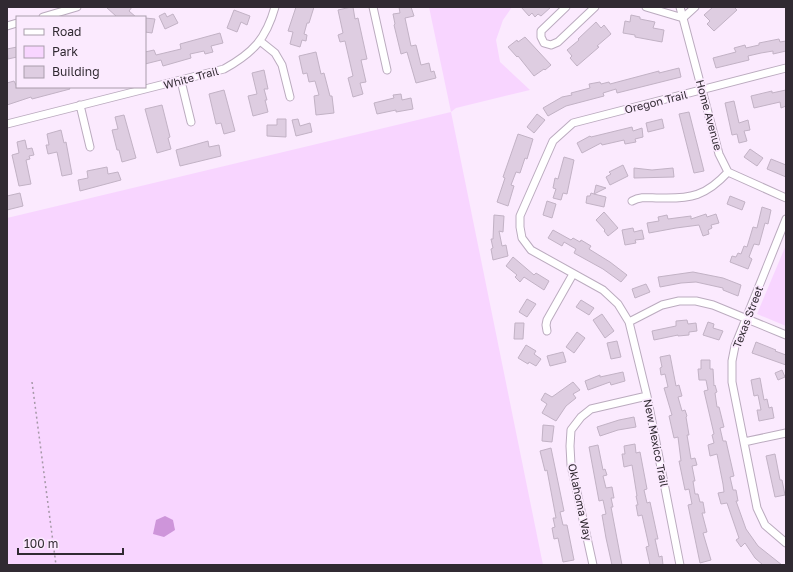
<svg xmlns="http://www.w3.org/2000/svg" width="793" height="572" viewBox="0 0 793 572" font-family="'Golos Text',sans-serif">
  <rect width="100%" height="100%" fill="#fbeafe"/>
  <!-- green -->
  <path fill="#f8d5ff" d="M429,7H512L503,20L496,40L500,62L530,90L456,108L451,112L543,565H7V218L451,112Z
    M786,245V326L757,314Z"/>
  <!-- water -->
  <path fill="#ce95da" d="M165,516L173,520L175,530L164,537L153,534L156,520Z"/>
  <!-- building -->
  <path fill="#decde1" stroke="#c2b2c5" d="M106,7H132L129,11L136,17H117Z
    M296,7H314L309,23H307L304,34L307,35L306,41L302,40L300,47L290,44L293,32L288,31Z
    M351,7H353L355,19L358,18L367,59L361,60L366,82L360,83L363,94L353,97L348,78L353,76L345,41L340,42L338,35L343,33L338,10Z
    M399,7H411L414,16L405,18L411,46L416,45L421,65L429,63L431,72L434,71L436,78L416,83L407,52L401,54L394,25L395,24L393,14L400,13Z
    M521,7H551L541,16L538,14L535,17L532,13L529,16Z
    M713,7H734L737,10L714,31L707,24L710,21L704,15Z
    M234,10L250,16L247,25L241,22L237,32L227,28Z
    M165,13L167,17L173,14L178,23L165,29L159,16Z
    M631,15L640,17V19L655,22L653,28L664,30L662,42L635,37V35L623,33L625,21L630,22Z
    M145,18L155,19L152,33L145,32Z
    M596,22L601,28L604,25L611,34L597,46L599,47L577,66L570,58L572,56L567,50L579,40L578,39Z
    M220,33L223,43L211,46L213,52L205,54L204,51L190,54L191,58L163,66L161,60L145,64V52L154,50L156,55L181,49L180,44Z
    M525,37L551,65L545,70L544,69L534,76L518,56L517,57L508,47L517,40L518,42Z
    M779,39L780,42L786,41V51L773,54V51L761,53L748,56L749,60L716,68L713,58L736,52L734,48L745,45L746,48L759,45V43Z
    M17,47V57L8,59L7,49Z
    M316,52L321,74L324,73L330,96H332L334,113L316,115L314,96L319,95L315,81L309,82L307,73L303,74L299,56Z
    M679,68L681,77L617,93L616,89L603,93L604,96L566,106L548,116L543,108L562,97L572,95L571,93L590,88L589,84L600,82L601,84L609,82L610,84L659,71V73Z
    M264,70L268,89H264L267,100H265L268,112L253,116L248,96L257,94L252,73Z
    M14,81L17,87H69L70,89L32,99L31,97L7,105V83Z
    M224,90L235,131L224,134L221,123L216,124L209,94Z
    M786,90V106L781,108L780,102L754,108L751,96L772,91V93Z
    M401,94L402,100L411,98L413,109L396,112V110L377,114L374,103L394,98L393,95Z
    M734,101L739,123L748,120L750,130L744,131L747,141L739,143L737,134L732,135L725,103Z
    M162,105L170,137L168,138L171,149L157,153L145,109Z
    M689,112L704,171L694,173L679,114Z
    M537,114L545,120L534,133L527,127Z
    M124,115L136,158L122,162L119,150H117L112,130L118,129L115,117Z
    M277,119H286V137L267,136V125H277Z
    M298,119L300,126L310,123L312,132L296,136L292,120Z
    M662,119L664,128L648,132L646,123Z
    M632,127L633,131L642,128L643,137L635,139L636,142L625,144L624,140L602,145L601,143L582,153L577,143L590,136L591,137Z
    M61,130L64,143L66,142L72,174L62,176L57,152L48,154L46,145H49L47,134Z
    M518,134L533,139L527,159L525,158L520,173L516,172L511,185L514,186L508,206L497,202L505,178L503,177Z
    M25,140L27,149L32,148L34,155L29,156L30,159L26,160L31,184L19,186L12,155L19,153L17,142Z
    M208,141L209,147L219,145L221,156L180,166L176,150Z
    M750,149L763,158L757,166L744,157Z
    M564,157L574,160L567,194L563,193L561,200L553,198L556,189L553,188L555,178L558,179Z
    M771,159L786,165V177L767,169Z
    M623,165L628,176L610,185L606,177L611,174L609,172Z
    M107,167L108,174L118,172L121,180L80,191L78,180L88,178L87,171Z
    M634,168L652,170L673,168L674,177L634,178Z
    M596,185L606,188L594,194L606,197L604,207L586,203L587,196H590L591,193L594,194Z
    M20,193L23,206L7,210V196Z
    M730,196L745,202L742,210L727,204Z
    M547,201L556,204L552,218L543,215Z
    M762,207L771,210L768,224L765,223L759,245L754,244L752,249L749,257L752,259L748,269L730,262L732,256L736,257L738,253L741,254L744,246L747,247L753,227L757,228Z
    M604,212L618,228L608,236L604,231L605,230L596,220Z
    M706,214L707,217L716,214L719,223L711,225L712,228L708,230L709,234L703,236L699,225L676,228L649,233L647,223L659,221L658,217L667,215L668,219L691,216V219Z
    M494,215L504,216L503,232L499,231L502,246L506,245L508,256L493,260L491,249L493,248L491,239H493Z
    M633,228L634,232L642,230L644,239L635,240L636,243L625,245L622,230Z
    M553,230L571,240L573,238L580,242L581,240L591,246L589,249L610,262L627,275L621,282L603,269L574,253L576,249L564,242L562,246L548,238Z
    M513,257L534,275L536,273L549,281L544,290L524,277L520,282L515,277L517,275L506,266Z
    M693,272L723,278L741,285L738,296L723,290V288L696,282L681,283L660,287L658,277Z
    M646,284L650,292L635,298L632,289Z
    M527,299L536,304L527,317L519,312Z
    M581,300L594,308L589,315L576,307Z
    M602,314L614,331L605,338L593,320Z
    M687,320L688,324L696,323L697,331L689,332V335L678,336V335L654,340L652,331L676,326V321Z
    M708,322L714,324L713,328L723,331L719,340L703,335Z
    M515,323H524L523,339H514Z
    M577,332L585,338L574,353L566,347Z
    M617,341L621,357L611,359L607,343Z
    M756,342L776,350L775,351L786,355V365L752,353Z
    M526,345L536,351L534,354L541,359L536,366L529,362L528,364L518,358Z
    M563,352L566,362L550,366L547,356Z
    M670,355L676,386L679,385L682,396L678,397L682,411L685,410L687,416L686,417L689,435H687L691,459L695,458L697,465L692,466L695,481H693L695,494H698L700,502H703L705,513H702L707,532L703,533L711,560L700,563L688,505L692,504L689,489L685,490L679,461H681L678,437L674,438L669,416L672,415L664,388L668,387L665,374L661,375L660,368L662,367L660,357Z
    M701,360H710V369H713L714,386L715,385L717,392L715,393L717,407H719L724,427L720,428L723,441H726L734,476L730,477L733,490H736L738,501H736L746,529L758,546L782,565H763L755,558L745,543L741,547L736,540L739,538L727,503L721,504L718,493L724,492L723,484L717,454L710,456L708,445L714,443L712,435L714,434L704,391L708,390L706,380H699L698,369H701Z
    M782,370L785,377L778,380L775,373Z
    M623,372L625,381L611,385L610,382L588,390L585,381L600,375V377Z
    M760,378L764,400L767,399L769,408L772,407L774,418L759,421L757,410H761L758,395L754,396L751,380Z
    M573,382L580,390L573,394L576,398L566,406L556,421L542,413L547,404L541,400L545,393L552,397Z
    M634,417L636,427L618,430L600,436L597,427L619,420Z
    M543,425L554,426L552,442L542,441Z
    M635,444L636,453L640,452L647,489L644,490L647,503L650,502L658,539H655L659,557L662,556L663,565H650L646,547L649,546L642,515L638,516L636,505H638L636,496H637L632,465L624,467L622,454H625L624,446Z
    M598,445L603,470L605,469L607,475L603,476L606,488L612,487L614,498H611L613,507H611L622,565H612L606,538L602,515L606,514L603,500L599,501L589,447Z
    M551,448L564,511L560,512L563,525H567L574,560L563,562L558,538L554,539L552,528L555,527L553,518H556L547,470L545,471L540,451Z
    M775,454L780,480H782L785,495L775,497L766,456Z"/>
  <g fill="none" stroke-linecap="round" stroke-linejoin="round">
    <defs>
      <path id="minor" d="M373,7L387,70
        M566,7L541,31V37L544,43L551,45L558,42L595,7
        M646,7L683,18
        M680,7L719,154L728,172L786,198
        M43,17L77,7
        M683,18L695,7
        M7,26L17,23
        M260,41L275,53L282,65L290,97
        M181,81L191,122
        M80,105L90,147
        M7,124L224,69C253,53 266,39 275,7
        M632,201C641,196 649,198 659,198C691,199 706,196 728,172
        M786,219L735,346L732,361V382L757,508L765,525L786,543
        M629,322L662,305L679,301H696L713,305L786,335
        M547,331L546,325L547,320L573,274
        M744,442L786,433
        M593,565L571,465L570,446L571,430L581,417L591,409L647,396
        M680,565L647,396L629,322L618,304L603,290L531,250L522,238L520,227V216L553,141L573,123L786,68"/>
    </defs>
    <!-- minor casing -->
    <use href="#minor" stroke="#bbabbf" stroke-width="9"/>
    <!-- path -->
    <path stroke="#a598a7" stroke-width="1.5" stroke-dasharray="2 3" stroke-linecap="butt" d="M32,382L56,565"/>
    <!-- minor -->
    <use href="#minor" stroke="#fff" stroke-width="7"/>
  </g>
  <g text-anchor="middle" stroke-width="3.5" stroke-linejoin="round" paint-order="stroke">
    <!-- street labels -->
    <g font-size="11" fill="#312a32" stroke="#fbeafe">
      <text transform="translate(191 78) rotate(-15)" y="4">White Trail</text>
      <text transform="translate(656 102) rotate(-14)" y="4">Oregon Trail</text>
      <text transform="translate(709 115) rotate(75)" y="4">Home Avenue</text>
      <text transform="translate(748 317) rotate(-69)" y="4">Texas Street</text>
      <text transform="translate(656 443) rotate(79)" y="4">New Mexico Trail</text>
      <text transform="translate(580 502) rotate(78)" y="4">Oklahoma Way</text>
    </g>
  </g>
  <!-- border -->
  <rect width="793" height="572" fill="none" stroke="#312a32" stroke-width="16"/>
  <!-- legend -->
  <rect x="16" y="16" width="130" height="72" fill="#fbeafe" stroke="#aa9dac"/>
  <rect x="24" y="29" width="20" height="6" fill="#ffffff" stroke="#aa9dac"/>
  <text x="52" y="36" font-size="12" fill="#312a32">Road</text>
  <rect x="24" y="46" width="20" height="12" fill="#f8d5ff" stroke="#aa9dac"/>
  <text x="52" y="56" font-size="12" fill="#312a32">Park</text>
  <rect x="24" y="66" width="20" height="12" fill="#decde1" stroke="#aa9dac"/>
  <text x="52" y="76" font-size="12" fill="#312a32">Building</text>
  <!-- scale -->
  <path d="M18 548v6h105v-6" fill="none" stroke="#312a32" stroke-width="2"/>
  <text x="24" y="548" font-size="12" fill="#312a32" stroke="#fbeafe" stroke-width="3" paint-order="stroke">100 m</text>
</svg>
